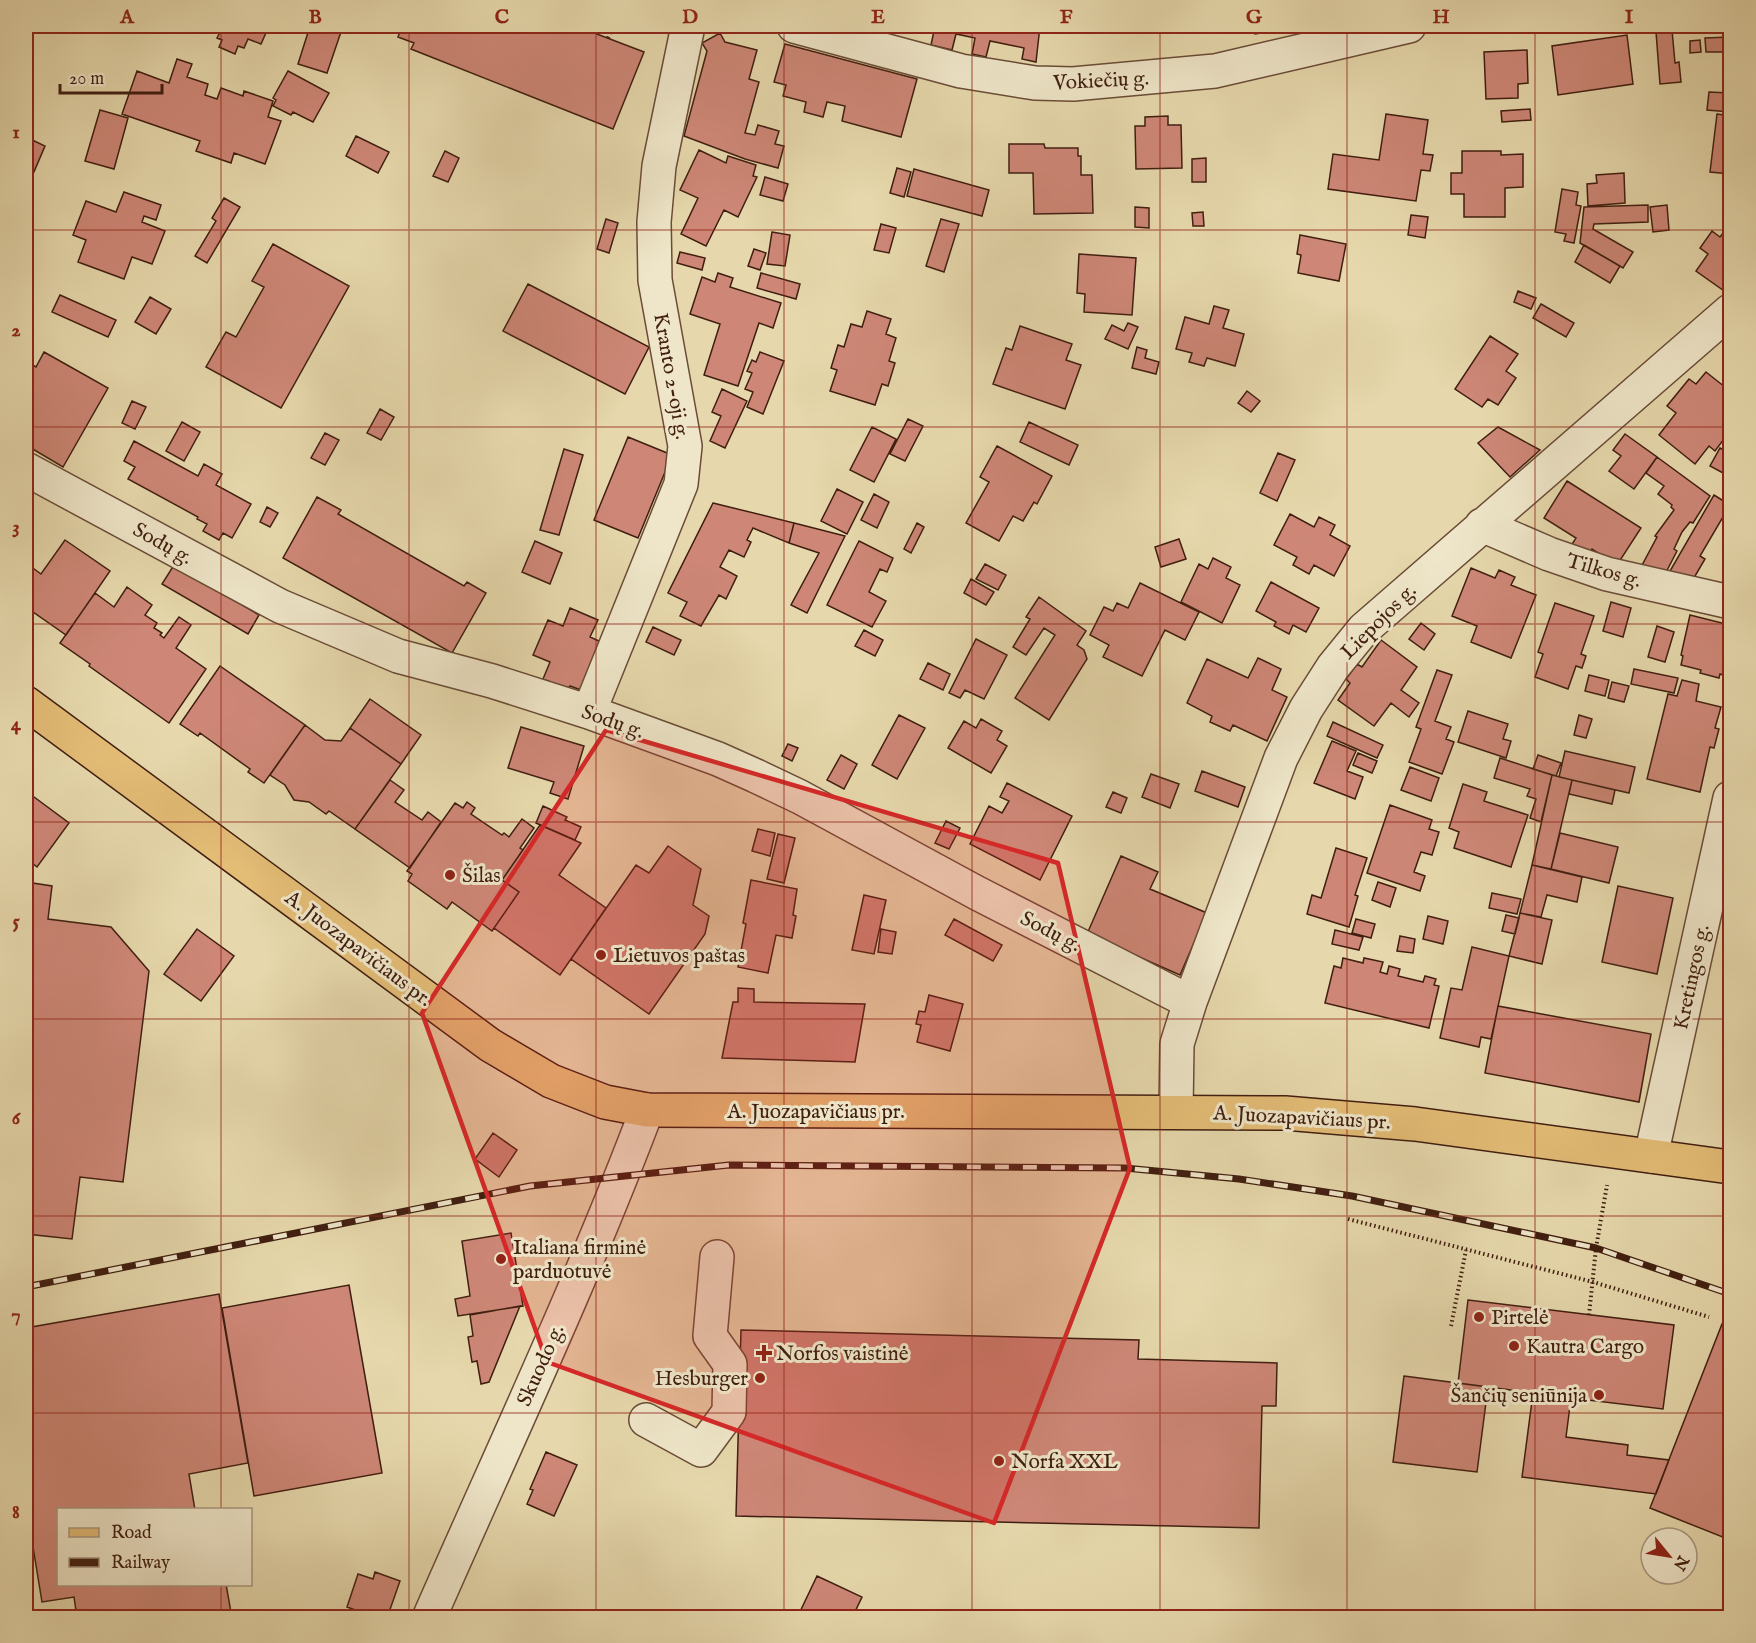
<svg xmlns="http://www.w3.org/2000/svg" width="1756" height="1643" viewBox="0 0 1756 1643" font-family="'IM FELL English',serif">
  <rect width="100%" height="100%" fill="#e6d8ac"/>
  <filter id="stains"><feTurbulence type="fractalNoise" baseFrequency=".00333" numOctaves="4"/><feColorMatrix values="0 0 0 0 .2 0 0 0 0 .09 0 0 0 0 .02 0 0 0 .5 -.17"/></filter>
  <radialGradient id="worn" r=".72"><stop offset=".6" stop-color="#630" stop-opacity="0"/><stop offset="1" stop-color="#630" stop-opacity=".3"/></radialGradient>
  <!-- building -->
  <path fill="#ce8777" stroke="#401e10" stroke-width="1.5" d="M216,26H269L261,44L248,39L244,48L238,46L235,54L219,47L222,40L217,38L222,28Z
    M310,26H343L327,73L298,64Z
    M402,26H576L644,52L613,129L411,49L414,43L398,37Z
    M935,26H1040L1036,62L1022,59L1024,48L990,41L986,57L972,54L975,38L956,34L952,50L931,45Z
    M1254,26H1311L1255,34Z
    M1672,30L1675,63L1679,62L1681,82L1660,84L1656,32Z
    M720,33L725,42L757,50L749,79L759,82L745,133L755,135L758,125L779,131L775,144L784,146L778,168L745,159L684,136L707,51L702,43Z
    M1627,35L1633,84L1558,95L1552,46Z
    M1730,37V52H1706L1705,38Z
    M1700,40L1701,52L1690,53V41Z
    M785,44L917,79L901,137L842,121L845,106L827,102L823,117L804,112L806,102L783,96L786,85L774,82Z
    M1527,50L1528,83L1518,84V98L1486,99L1484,52Z
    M177,59L192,64L187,77L208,84L205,95L217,99L221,88L243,96L244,91L273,101L268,117L281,121L265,164L234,153L231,163L196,151L200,141L122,114L137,71L169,83Z
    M288,71L329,93L313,122L293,112L291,115L273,106L276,100L273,98Z
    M1709,92L1730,93V112L1707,110Z
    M1530,109L1531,120L1502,122L1501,111Z
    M100,110L128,118L114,169L85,161Z
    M1386,114L1428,120L1423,154L1433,155L1430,171L1421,170L1416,201L1328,189L1333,154L1379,160Z
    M1717,114L1730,116V174L1710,172Z
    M1168,116V125H1181L1182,168L1136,169L1135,126H1145V117Z
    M356,136L389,152L378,173L346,156Z
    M26,137L45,146L30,181L26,180Z
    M1009,144H1044L1045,148H1078V156H1081V175H1092L1093,213L1034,214L1033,173H1009Z
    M699,150L726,163L728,156L756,165L753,176L757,177L738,217L724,210L706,246L681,234L698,198L680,190Z
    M445,151L459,158L448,182L433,176Z
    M1462,151H1501V155L1523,154V187L1505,188V217H1464V194H1451V173H1462Z
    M1206,158V182H1192V159Z
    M897,168L911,172L904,197L890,193Z
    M914,169L989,190L982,216L907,196Z
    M1624,173L1625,203L1588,206L1587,184L1597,183L1596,175Z
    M765,177L788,184L783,201L760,195Z
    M1562,189L1578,192L1576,205L1581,206L1574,243L1564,241L1566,234L1555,232Z
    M124,192L161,205L156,220L144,216L142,222L165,231L152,264L132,257L124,279L78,262L86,240L73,235L86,201L116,212Z
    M224,198L240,207L207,263L195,256L216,221L212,218Z
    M1648,205V222L1594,224L1593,229L1633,252L1623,268L1580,243L1584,207Z
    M1667,205L1669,230L1653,232L1650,207Z
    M1135,207L1149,208V228L1135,227Z
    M1730,208V288L1727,293L1696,271L1708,254L1700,248L1712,231L1720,237L1730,224L1723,219Z
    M1203,212L1204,226H1193L1192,213Z
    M1411,215L1428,217L1425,238L1408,235Z
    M606,219L618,223L609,253L597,249Z
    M941,219L959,224L944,272L926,266Z
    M881,224L896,228L889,253L874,250Z
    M772,232L790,235L785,266L767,264Z
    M1300,235L1346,244L1339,281L1298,273L1301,255L1297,254Z
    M273,244L349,286L281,408L206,367L226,332L236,337L264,287L252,281Z
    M1584,245L1620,266L1610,283L1575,262Z
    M754,249L766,253L760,270L748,266Z
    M680,252L705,258L702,270L677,263Z
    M1079,254L1136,258L1132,315L1084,312L1085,294L1077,293Z
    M718,273L733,278L730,287L781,303L773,328L759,323L738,386L704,375L720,324L690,314L702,277L715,282Z
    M761,273L800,284L796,299L757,288Z
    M528,284L649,347L625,394L503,331Z
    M1518,291L1536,298L1531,309L1514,302Z
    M60,295L116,320L108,337L52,312Z
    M150,297L171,309L156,334L135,322Z
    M1541,304L1574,323L1566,337L1533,318Z
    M1214,306L1229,310L1223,328L1244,334L1235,366L1207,358L1204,366L1189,362L1192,353L1176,349L1185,317L1209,324Z
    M867,311L891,319L886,334L896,338L889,361L895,363L888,386L882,384L875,405L830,391L837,370L831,368L838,345L844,347L851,324L862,327Z
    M1128,323L1138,327L1128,349L1105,339L1112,325L1124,331Z
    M1020,326L1072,344L1066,360L1081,365L1065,409L993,384L1006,348L1012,350Z
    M1490,336L1518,354L1506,371L1516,378L1498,405L1488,399L1482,407L1455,389Z
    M1137,347L1147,350L1145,358L1159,362L1156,374L1132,368Z
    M44,352L108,388L63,467L26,445V361L36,367Z
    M760,352L784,361L763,414L747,407L753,392L745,389L752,373L747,371L752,360L756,362Z
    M1706,372L1730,391V431L1715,451L1709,446L1695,464L1659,435L1676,413L1667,406L1689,379L1696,384Z
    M722,389L747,401L725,448L710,441L721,416L712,412Z
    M1247,391L1260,401L1251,412L1238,403Z
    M132,401L146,407L135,429L122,423Z
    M380,409L394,417L381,440L367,433Z
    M908,419L923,426L905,461L890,454Z
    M182,422L200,432L184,461L166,451Z
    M1029,422L1078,445L1069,465L1020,442Z
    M872,427L896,439L874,482L850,470Z
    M1498,427L1540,450L1510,477L1478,443Z
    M325,433L339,440L325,465L311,458Z
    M1625,434L1657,457L1634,489L1609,471L1621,456L1613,450Z
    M628,437L672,455L638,538L594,520Z
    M134,441L198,476L204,464L222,474L216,485L251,504L232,538L223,533L219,540L203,531L207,524L197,519L198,517L128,479L135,467L124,461Z
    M997,446L1052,476L1037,504L1034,502L1023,521L1013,516L999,541L966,523L989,482L980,477Z
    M1720,448L1730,453V461L1723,473L1710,466Z
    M564,449L583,455L559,535L540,530Z
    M1278,453L1295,460L1277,501L1260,493Z
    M1657,457L1710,496L1693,523L1690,522L1682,532L1674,549L1677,551L1662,580L1640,569L1657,537L1655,536L1674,510L1671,507L1672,505L1658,494L1664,486L1646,473Z
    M1567,481L1641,528L1617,565L1592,549L1586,559L1569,549L1576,538L1544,518Z
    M837,489L863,502L847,534L821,521Z
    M874,494L889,502L877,528L861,520Z
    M1714,495L1730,505L1700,556L1705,559L1691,583L1670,571Z
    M317,497L341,510L338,514L464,586L467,582L486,593L452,653L283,558Z
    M713,503L794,523L789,543L753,528L747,540L751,542L744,557L729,550L720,567L737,576L726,599L719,595L701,626L680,616L687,602L668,593Z
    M267,507L278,513L270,527L260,522Z
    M1290,514L1314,527L1319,517L1335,525L1330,535L1350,546L1334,576L1314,565L1309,574L1293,565L1297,557L1274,545Z
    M794,523L845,536L807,613L791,605L819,553L789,543Z
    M917,523L924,527L911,553L904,549Z
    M1179,539L1186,559L1161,567L1155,547Z
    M65,540L110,571L66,635L26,607V563L41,574Z
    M535,541L562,553L550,584L522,572Z
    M859,541L893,558L887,572L880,569L869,592L886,601L872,627L827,605Z
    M1213,558L1231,567L1226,578L1240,585L1222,623L1181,602L1199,564L1208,569Z
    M985,564L1006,575L998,590L976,579Z
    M174,565L259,615L248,634L162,584Z
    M1471,568L1495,578L1499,570L1515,577L1511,585L1536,595L1511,658L1471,642L1477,626L1452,616Z
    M971,579L994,592L986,605L964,593Z
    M1271,582L1319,608L1306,632L1293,625L1289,634L1274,626L1276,622L1256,611Z
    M1140,583L1199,612L1185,640L1165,630L1142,676L1103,657L1109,645L1090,635L1104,607L1113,611L1117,603L1128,608Z
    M127,587L152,605L145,615L157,623L154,628L162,633L160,635L164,638L179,617L191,625L176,648L206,669L169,723L89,666L90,664L60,643L95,593L114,607Z
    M1039,597L1086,631L1077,645L1084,650L1087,659L1049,720L1015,698L1055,635L1044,628L1026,655L1013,647L1030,619L1026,617Z
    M1611,602L1631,608L1623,637L1603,631Z
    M1555,603L1594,616L1581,654L1586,656L1582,668L1576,666L1568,689L1535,677L1543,654L1538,652Z
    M570,608L598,620L590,637L601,642L581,690L570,686L568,689L543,679L550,662L533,655L548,620L563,626Z
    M1690,615L1730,625V677L1720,674L1719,678L1700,673L1701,670L1681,665L1683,656L1681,655Z
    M1421,623L1435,634L1424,650L1409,639Z
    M1657,626L1674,632L1665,662L1648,657Z
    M653,627L681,640L674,655L646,642Z
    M864,630L883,640L875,656L855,646Z
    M976,639L1007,655L984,699L965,690L960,698L949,693Z
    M1381,640L1417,667L1401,690L1419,703L1409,717L1391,703L1374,726L1338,700L1350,683L1346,679L1357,664L1362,667Z
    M1258,658L1281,669L1272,690L1287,697L1267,741L1233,725L1230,731L1210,722L1212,716L1187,703L1207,659L1248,678Z
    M928,663L950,674L943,690L920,679Z
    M220,666L305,725L264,783L248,772L250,769L200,733L198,736L180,724Z
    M1634,669L1678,678L1674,693L1631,684Z
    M1437,670L1452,675L1435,721L1451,727L1446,739L1454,742L1442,774L1409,762L1421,729L1416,727Z
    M1589,675L1609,680L1605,696L1585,691Z
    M1682,680L1699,684L1696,701L1721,707L1715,728L1719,729L1714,748L1710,747L1700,792L1647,779L1668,694L1677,696Z
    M1612,682L1629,686L1624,702L1608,698Z
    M370,699L421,735L401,764L350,728Z
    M1468,711L1508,724L1503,739L1511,741L1506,758L1458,742Z
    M899,715L925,728L897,779L872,765Z
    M1579,715L1592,719L1586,738L1574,735Z
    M981,719L1002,731L997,740L1007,746L991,773L948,748L964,721L976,728Z
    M1333,722L1383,745L1377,758L1327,736Z
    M305,725L325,740L341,741L350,728L401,764L355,829L329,811L326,814L309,802L294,800L285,785L270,775Z
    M521,727L584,746L568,799L550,793L554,782L508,768Z
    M1332,741L1356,751L1347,771L1363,777L1355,799L1314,783Z
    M788,744L798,748L792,761L782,756Z
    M1565,751L1635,767L1629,793L1559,777Z
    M1358,753L1377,761L1372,773L1353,765Z
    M841,755L857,764L844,789L827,780Z
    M1538,755L1561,763L1556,776L1533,769Z
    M1500,758L1552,775L1541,822L1530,818L1536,799L1527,796L1530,789L1494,778Z
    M1410,767L1439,778L1431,801L1401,790Z
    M1202,771L1245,787L1238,807L1195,791Z
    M1151,774L1179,784L1170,808L1142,797Z
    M1552,775L1572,780L1551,869L1532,865Z
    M390,780L404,790L395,802L422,820L428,812L441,822L410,868L355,829Z
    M1572,780L1615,790L1612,804L1569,794Z
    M1007,783L1072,816L1040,880L970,844L989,806L1002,813L1009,801L1000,797Z
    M1463,784L1487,792L1484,801L1528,815L1511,867L1454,848L1459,832L1449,828Z
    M26,791L69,823L37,867L26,858Z
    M1113,792L1127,798L1121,813L1106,807Z
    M467,802L475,808L471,814L502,835L504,833L509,837L522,819L534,828L520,848L523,850L502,880L519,892L492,931L452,902L447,909L408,881L412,874L407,871L455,803L463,808Z
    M1390,805L1432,820L1429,829L1439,832L1432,855L1421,852L1414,872L1425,876L1420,891L1367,873Z
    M543,806L567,817L565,820L581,827L575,840L536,823Z
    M946,821L960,828L949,849L935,843Z
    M540,825L581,843L559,875L606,908L560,975L494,928L519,892L502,880Z
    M758,829L775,833L770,856L752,851Z
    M1560,833L1618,847L1609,883L1551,869Z
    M778,834L795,838L784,883L767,879Z
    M668,846L701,869L693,905L709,916L705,934L649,1014L571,959L636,865L649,873Z
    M1336,848L1367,858L1355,895L1358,896L1349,927L1307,914L1312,895L1321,898Z
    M1121,856L1158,872L1150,889L1207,913L1180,975L1087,934Z
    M1532,865L1582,877L1577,902L1547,895L1541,917L1520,913Z
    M751,880L797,889L793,915L796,916L792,938L776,935L768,973L738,967L746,924L743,923Z
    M26,882L52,886L48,919L111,927L149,971L123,1182L80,1177L72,1239L26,1234Z
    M1378,882L1396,888L1390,907L1372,900Z
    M1618,886L1673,898L1657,974L1602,962Z
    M1492,893L1521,899L1517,914L1489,908Z
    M864,895L886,900L874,954L852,950Z
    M1520,913L1552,920L1542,964L1509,956Z
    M1506,915L1519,918L1515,934L1502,931Z
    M1428,916L1448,921L1443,944L1423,939Z
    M954,919L1002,945L993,961L945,935Z
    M1356,919L1375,924L1371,938L1352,933Z
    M197,929L234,956L201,1001L164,974Z
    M881,929L896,932L892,954L878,952Z
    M1335,930L1363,937L1359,950L1332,944Z
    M1400,936L1415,939L1413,953L1397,951Z
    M1472,947L1509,956L1491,1039L1481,1037L1479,1047L1440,1038L1451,988L1462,990Z
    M1343,958L1363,963L1364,958L1383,962L1380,972L1387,974L1389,966L1400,969L1398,976L1423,982L1425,976L1436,979L1434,985L1439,986L1429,1028L1325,1003L1334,966L1341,968Z
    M738,988L754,989V1002L865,1004L855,1062L722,1058L733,1002H738Z
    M929,995L963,1004L950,1051L917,1042L921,1025L916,1024L919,1011L925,1012Z
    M1498,1006L1651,1034L1639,1102L1485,1073Z
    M493,1133L517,1150L499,1177L475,1159Z
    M511,1233L523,1306L458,1316L455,1299L470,1296L462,1241Z
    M349,1285L382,1473L254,1496L222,1308Z
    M219,1294L248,1463L189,1474L195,1510H58V1584H226L232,1618H77L74,1597L42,1602L26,1504V1328Z
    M1468,1300L1674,1325L1663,1409L1571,1398L1566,1437L1628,1445L1627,1455L1669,1460L1656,1494L1522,1477L1533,1393L1458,1383Z
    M520,1306L489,1382L481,1384L477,1361L472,1362L468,1337L473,1336L470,1315Z
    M1722,1324L1730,1327V1540L1650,1508Z
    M741,1330L1139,1340L1138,1359L1277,1363L1276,1406H1262L1259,1528L736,1516Z
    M1404,1376L1488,1387L1477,1472L1393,1462Z
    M546,1452L577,1465L554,1516L527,1504L533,1490L530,1489Z
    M375,1572L400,1581L387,1618H359L361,1612L347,1607L358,1574L373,1579Z
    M817,1576L862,1597L852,1618H797Z"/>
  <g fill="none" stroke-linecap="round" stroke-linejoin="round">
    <defs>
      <path id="minor" d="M794,26L961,71L1035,83L1073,84L1215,71L1409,26
        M26,469L280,606L398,656L492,681L589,712L718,759L756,776L800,797L977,893L1190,1002
        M1482,525L1549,554L1607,574L1730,602
        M589,712L681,484L685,446L655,280L654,222L659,166L688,26
        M1176,1111L1177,1044L1190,1002L1281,758L1306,709L1333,667L1364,629L1730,311
        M1651,1156L1730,798
        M646,1420L701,1450L729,1412L730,1364L710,1336L717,1257
        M429,1618C503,1449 582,1282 647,1110"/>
      <path id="major" d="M26,703L490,1045L551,1081L605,1102L647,1110L1285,1113L1415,1124L1730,1167"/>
    </defs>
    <!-- minor casing -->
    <use href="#minor" stroke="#6a4c37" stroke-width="36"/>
    <!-- major casing -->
    <use href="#major" stroke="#401e10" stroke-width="36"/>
    <!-- path -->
    <path stroke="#401e10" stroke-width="4" stroke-dasharray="1.5 3" stroke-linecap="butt" d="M608,38L613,26
      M1348,1219L1593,1282L1709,1317
      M1589,1315L1596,1248L1607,1185
      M1451,1326L1466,1250"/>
    <!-- minor -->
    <use href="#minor" stroke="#efe6c9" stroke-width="33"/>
    <!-- major -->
    <use href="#major" stroke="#e3bc76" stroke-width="33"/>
    <defs>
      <path id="rail" d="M26,1287L530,1186L729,1165L1125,1168L1239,1179L1352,1196L1596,1248L1730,1294"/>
    </defs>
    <!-- rail casing -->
    <use href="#rail" stroke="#401e10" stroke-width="7"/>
    <!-- rail -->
    <use href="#rail" stroke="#efe6c9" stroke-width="4.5" stroke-dasharray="14" stroke-linecap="butt"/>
  </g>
  <!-- marked area -->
  <path fill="#d62828" fill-opacity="0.2" stroke="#d62828" stroke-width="4.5" stroke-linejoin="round" d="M606,730L1058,863L1130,1168L994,1523L547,1362L422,1013Z"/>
  <!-- grid -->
  <path fill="none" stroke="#8f2418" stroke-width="1.5" stroke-opacity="0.55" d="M221,26V1510M409,26V1618M596,26V1618M784,26V1618M972,26V1618M1160,26V1618M1347,26V1618M1535,26V1618M26,230H1730M26,427H1730M26,624H1730M26,822H1730M26,1019H1730M26,1216H1730M26,1413H1730M221,1584V1618"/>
  <!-- markers -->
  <g fill="#8f2418" stroke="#efe6c9" stroke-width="2">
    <circle cx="450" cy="875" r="6"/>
    <circle cx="601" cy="955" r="6"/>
    <circle cx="501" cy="1259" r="6"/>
    <circle cx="1479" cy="1317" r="6"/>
    <circle cx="1514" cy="1346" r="6"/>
    <path d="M761 1344h6v6h6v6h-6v6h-6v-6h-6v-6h6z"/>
    <circle cx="760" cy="1378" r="6"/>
    <circle cx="1599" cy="1395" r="6"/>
    <circle cx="999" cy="1461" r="6"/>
  </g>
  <g text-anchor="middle" stroke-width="6" stroke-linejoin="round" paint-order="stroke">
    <!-- street labels -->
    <g font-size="21" fill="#401e10" stroke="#efe6c9">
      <text transform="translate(1101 80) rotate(-3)" y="7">Vokiečių g.</text>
      <text transform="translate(672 376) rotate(80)" y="7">Kranto 2-oji g.</text>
      <text transform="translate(163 543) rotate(29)" y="7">Sodų g.</text>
      <text transform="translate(1604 570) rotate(16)" y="7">Tilkos g.</text>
      <text transform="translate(1378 621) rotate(-45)" y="7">Liepojos g.</text>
      <text transform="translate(613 721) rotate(19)" y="7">Sodų g.</text>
      <text transform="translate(1051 931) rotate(27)" y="7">Sodų g.</text>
      <text transform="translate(359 948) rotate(37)" y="7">A. Juozapavičiaus pr.</text>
      <text transform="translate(1691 977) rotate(-78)" y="7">Kretingos g.</text>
      <text x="816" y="1118">A. Juozapavičiaus pr.</text>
      <text transform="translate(1302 1117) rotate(3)" y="7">A. Juozapavičiaus pr.</text>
      <text transform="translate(540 1365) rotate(-66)" y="7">Skuodo g.</text>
    </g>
    <!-- poi labels -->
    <g font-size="21" fill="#401e10" stroke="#efe6c9" text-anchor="start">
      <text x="462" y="882">Šilas</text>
      <text x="613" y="962">Lietuvos paštas</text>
      <text x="513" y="1254">Italiana firminė<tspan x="513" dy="24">parduotuvė</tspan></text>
      <text x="1491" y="1324">Pirtelė</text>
      <text x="1526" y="1353">Kautra Cargo</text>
      <text x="776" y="1360">Norfos vaistinė</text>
      <text x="748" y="1385" text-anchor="end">Hesburger</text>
      <text x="1587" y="1402" text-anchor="end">Šančių seniūnija</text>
      <text x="1011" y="1468">Norfa XXL</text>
    </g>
  </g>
  <!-- margin -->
  <rect width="1756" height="1643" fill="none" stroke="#e6d8ac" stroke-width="66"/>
  <!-- legend -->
  <rect x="57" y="1508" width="195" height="78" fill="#efe6c9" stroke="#a9967f" stroke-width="1.5"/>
  <rect x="69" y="1528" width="30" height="9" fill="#e3bc76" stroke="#a9967f" stroke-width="1.5"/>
  <text x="111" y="1538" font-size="18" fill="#401e10">Road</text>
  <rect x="69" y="1558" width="30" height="9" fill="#401e10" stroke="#a9967f" stroke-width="1.5"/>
  <text x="111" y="1568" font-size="18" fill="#401e10">Railway</text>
  <!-- north arrow -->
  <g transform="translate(1669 1556) rotate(120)"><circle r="28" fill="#efe6c9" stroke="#a9967f" stroke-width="1.5"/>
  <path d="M0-4.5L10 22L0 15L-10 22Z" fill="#8f2418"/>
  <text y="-9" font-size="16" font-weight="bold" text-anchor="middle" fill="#401e10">N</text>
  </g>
  <!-- scale -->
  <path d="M60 84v9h102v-9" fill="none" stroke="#401e10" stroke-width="3"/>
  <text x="69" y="84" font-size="18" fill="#401e10" stroke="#efe6c9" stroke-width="4.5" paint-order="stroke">20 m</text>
  <rect x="33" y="33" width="1690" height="1577" fill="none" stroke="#8f2418" stroke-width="2"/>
  <g font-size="20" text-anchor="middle" font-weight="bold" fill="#8f2418">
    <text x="127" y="23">A</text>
    <text x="315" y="23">B</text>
    <text x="502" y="23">C</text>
    <text x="690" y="23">D</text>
    <text x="878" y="23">E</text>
    <text x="1066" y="23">F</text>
    <text x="1254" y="23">G</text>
    <text x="1441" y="23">H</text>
    <text x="1629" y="23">I</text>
    <text x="16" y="138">1</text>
    <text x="16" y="336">2</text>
    <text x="16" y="533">3</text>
    <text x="16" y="730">4</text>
    <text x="16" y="927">5</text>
    <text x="16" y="1124">6</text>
    <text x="16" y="1321">7</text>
    <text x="16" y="1518">8</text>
  </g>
  <rect width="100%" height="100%" filter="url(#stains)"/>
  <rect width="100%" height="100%" fill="url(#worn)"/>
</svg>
